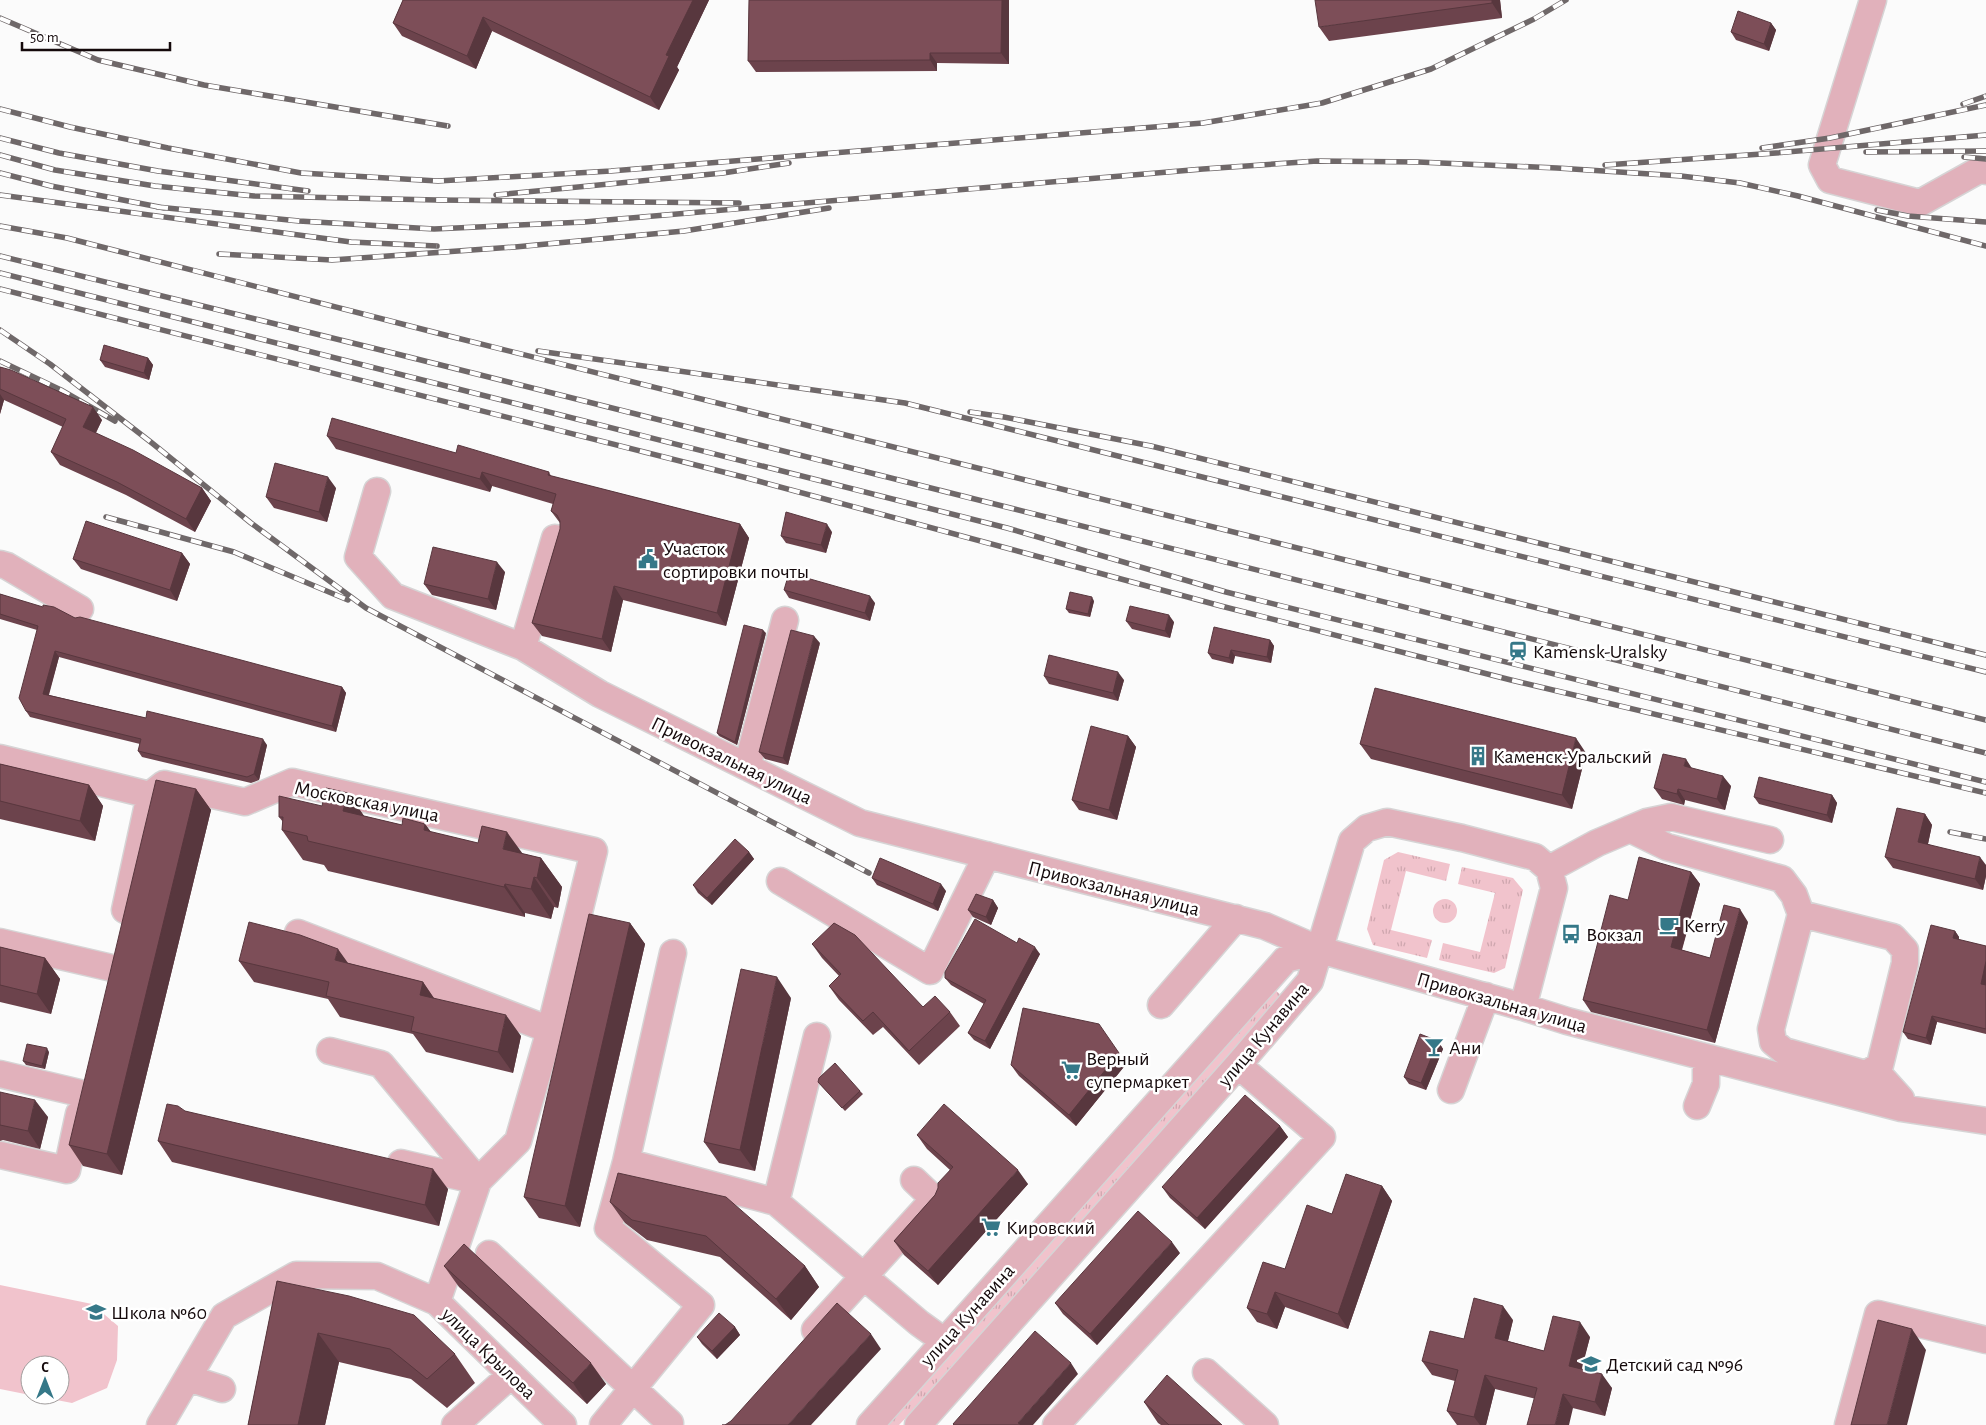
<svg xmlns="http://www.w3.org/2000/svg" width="1986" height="1425" viewBox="0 0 1986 1425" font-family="'Alegreya Sans',sans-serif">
  <defs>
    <pattern id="grass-tufts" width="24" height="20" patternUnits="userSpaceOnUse" patternTransform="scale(1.25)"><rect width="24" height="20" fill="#f1c3cc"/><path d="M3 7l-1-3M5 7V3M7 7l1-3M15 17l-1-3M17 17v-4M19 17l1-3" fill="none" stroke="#cea6ae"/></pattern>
  </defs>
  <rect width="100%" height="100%" fill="#fbfbfb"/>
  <!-- grass -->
  <path fill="url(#grass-tufts)" d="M1398,852L1450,864L1446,881L1406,871L1391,930L1432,940L1427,958L1373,945L1367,929L1384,860Z
    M1462,867L1513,878L1523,890L1505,968L1494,973L1439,960L1443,943L1480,952L1495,893L1458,884Z
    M1433 911a12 12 0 1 1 24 0a12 12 0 1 1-24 0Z
    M1274,989L1282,996L918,1405L899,1425H885L912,1399Z"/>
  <!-- garden -->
  <path fill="#f1c3cc" d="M0,1285L92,1304L118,1326L117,1360L107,1388L72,1403L31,1395H60V1365H30V1395L0,1389Z"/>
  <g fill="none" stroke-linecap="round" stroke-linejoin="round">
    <defs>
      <path id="minor" d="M1873,0L1822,165L1830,180L1920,203L1979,170L1986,171
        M377,491L358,557L393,596L523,647L600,694L860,823L1265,926L1320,950L1523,1007L1567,1021L1901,1108L1986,1121
        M0,564L7,566L80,609
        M523,647L555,538
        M0,758L150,795L164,784L245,802L292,782L594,851L550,1030L518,1141L478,1181L437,1302
        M747,767L785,620
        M1630,829L1667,847L1782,879L1794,895L1801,914L1771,1029L1773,1042L1784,1051L1883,1079L1901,1099V1108
        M1549,869L1597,843L1630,829L1647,822L1671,817L1770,840
        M780,881L930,971L987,855
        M125,910L150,795
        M1801,914L1893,937L1905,950V963L1880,1065L1867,1074
        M298,933L550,1030
        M0,942L112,968
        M1161,1005L1236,918
        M330,1051L381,1064L478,1181
        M0,1074L84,1094
        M1451,1090L1486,996
        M1697,1106L1706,1084V1059
        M0,1155L67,1170L79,1114
        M626,1162L776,1202L919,1323L944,1341
        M401,1163L478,1181
        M776,1202L817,1036
        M489,1254L670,1423
        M815,1330L934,1199L914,1180
        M1206,1372L1265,1425
        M188,1378L222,1389
        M160,1425L224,1316L296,1275L377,1276L437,1302L563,1425
        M455,1425L511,1375
        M603,1425L701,1305L608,1228L626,1162L673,953
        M870,1425L1286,959L1320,950
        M918,1425L1238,1065L1310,981L1352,841L1367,828L1387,822L1462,838L1535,857L1549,869L1554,888L1523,1007
        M1056,1425L1322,1137L1238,1065
        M1848,1425L1878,1314L1986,1340"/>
    </defs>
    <!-- minor casing -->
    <use href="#minor" stroke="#d6d4d5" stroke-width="29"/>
    <!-- minor -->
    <use href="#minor" stroke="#e1b1bb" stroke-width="26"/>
    <defs>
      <path id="rail" d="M0,18L98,60L204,85L448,126
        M1963,104L1986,96
        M0,109L70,127L168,148L301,173L438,181L611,171L1203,123L1322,103L1431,69L1534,19L1566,0
        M0,138L59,153L158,171L308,191
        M1762,148L1830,138L1986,105
        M1866,152L1986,151
        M0,155L55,170L155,186L254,196L437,200L739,203
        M1964,157L1986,159
        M1605,165L1776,153L1986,135
        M0,173L51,186L164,208
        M0,195L351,242L437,246
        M496,195L723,173L789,163
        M157,207L299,221L434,229L584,222L1203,169L1317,161L1418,162L1557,168L1681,176L1740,183L1798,196L1986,246
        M1877,210L1908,216L1986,222
        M0,226L67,238L445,335L1986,720
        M219,254L332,260L515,247L684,231L829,208
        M0,256L397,354L1986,753
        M0,273L1007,528L1226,592L1986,782
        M0,289L747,478L1221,606L1511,680L1986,793
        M0,330L50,364L152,443L251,523L366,608L869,873
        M538,351L905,403L1986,672
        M0,361L61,390L115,421
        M970,412L1004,417L1151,446L1986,655
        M106,517L234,552L348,600
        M1950,832L1986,839"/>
    </defs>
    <!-- rail casing -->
    <use href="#rail" stroke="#6f6869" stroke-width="5.5"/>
    <!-- rail -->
    <use href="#rail" stroke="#fff" stroke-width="4" stroke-dasharray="11" stroke-linecap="butt"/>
  </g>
  <!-- wall -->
  <path fill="#6c434c" d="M403,0H709L677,67L679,70L659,110L492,31L476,69L402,36L393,23Z
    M749,0H1009V64L937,63V71L756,72L748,61Z
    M1500,0L1502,18L1329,41L1319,27Z
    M1771,23L1776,30L1769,51L1736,40L1731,32Z
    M148,358L153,365L149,380L105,367L100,360Z
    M0,367L102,420L96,433L202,488L211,501L195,532L126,495L60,465L51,452L63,427L4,400L0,414Z
    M327,436L456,453L549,472L551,476L740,524L749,538L726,626L623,600L611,652L542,636L532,623L560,529V523L551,511L553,504L492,486L490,492L336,449Z
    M336,488L327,522L274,508L266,497Z
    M832,532L826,553L786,543L781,536Z
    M182,553L190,564L177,601L81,569L73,559Z
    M505,572L496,610L432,595L424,584Z
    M784,590L875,603L870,621L789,598Z
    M0,594L75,618L342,687L346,693L336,732L59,657L49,695L146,718L267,745L259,780L251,783L142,757L138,751L140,744L30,717L26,711L37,630L0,619Z
    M1094,601L1090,617L1069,613L1066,609Z
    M1126,621L1174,622L1170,638L1132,629Z
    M766,633L737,745L719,736L717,733Z
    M1270,640L1274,646L1271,663L1235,656L1233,664L1212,659L1208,653Z
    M820,643L788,765L765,759L759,752Z
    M1044,676L1124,680L1118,701L1049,684Z
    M1128,736L1136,747L1117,820L1079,810L1072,800Z
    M1360,744L1586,753L1572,809L1371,759Z
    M0,764L89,785L103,806L95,841L0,819Z
    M1691,768L1731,786L1725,810L1685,800L1684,805L1662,799L1654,788Z
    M196,789L211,810L122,1175L83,1166L69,1145Z
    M348,793L364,816L402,825L425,824L431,832L541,858L562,887L558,908L554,907L551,919L525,913V917L328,871L324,865L303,860L282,830L283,822L279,817L322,806Z
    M1832,795L1837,803L1832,823L1759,804L1754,797Z
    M1925,814L1932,825L1928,844L1986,865V876L1983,890L1893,868L1885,857Z
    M749,852L754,859L712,905L698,893L693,885Z
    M1691,872L1700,884L1682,950L1710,958L1748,922L1715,1043L1591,1012L1583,1000L1628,900Z
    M872,878L946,891L938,911L877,885Z
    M993,900L998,908L991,925L973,917L968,910Z
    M630,923L645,944L580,1227L539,1218L524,1197Z
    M1955,931L1959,937V940L1986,946V1034L1937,1022L1931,1045L1908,1039L1903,1032Z
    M1017,943L1040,954L990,1049L974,1040L968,1033L984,1004L951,985L945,978Z
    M812,944L923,1007L950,1012L960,1026L919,1065L883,1027L873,1035L839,1000L829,986L839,976L822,958Z
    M0,947L45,958L60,979L51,1014L0,1002Z
    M239,961L348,963L423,982L434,998L521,1036L513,1073L426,1052L413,1034L340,1017L328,999L254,982Z
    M791,998L755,1171L719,1163L704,1142Z
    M1438,1041L1443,1049L1426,1090L1409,1084L1404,1077Z
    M49,1052L45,1069L26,1065L23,1061Z
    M1127,1063L1076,1126L1019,1076L1011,1065Z
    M818,1082L860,1091L863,1094L845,1111Z
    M0,1092L48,1117L40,1149L3,1140L0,1141Z
    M185,1111L448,1189L439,1226L172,1162L158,1141Z
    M1280,1126L1288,1137L1205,1229L1170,1198L1162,1187Z
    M917,1135L1028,1184L938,1285L904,1255L894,1241L935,1195L950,1170L927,1149Z
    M1382,1186L1392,1201L1348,1329L1285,1307L1277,1329L1257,1322L1247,1308L1285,1269L1332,1214Z
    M610,1202L805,1266L819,1287L791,1320L720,1257L647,1240L625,1223Z
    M1180,1253L1097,1345L1063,1314L1055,1303Z
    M444,1266L606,1384L587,1404L459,1287Z
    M277,1281L455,1354L475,1383L447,1408L411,1379L339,1362L325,1425H248Z
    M1513,1320L1508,1341L1544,1351L1590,1337L1581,1369L1612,1388L1605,1416L1495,1389L1486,1425H1457L1447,1411L1455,1381L1432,1375L1422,1361L1464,1339Z
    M735,1327L740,1335L717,1359L702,1344L697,1337Z
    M1144,1402L1222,1425H1161L1158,1423Z"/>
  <!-- shaded-wall -->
  <path fill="#58373e" d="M693,0H709L677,67L679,70L659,110L650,97L666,55Z
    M1002,0H1009V64L1001,53Z
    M1492,0H1500L1502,18L1492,3Z
    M483,17L492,31L476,69L467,56Z
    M1771,23L1776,30L1769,51L1764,44Z
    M930,53L937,63V71L930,60Z
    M148,358L153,365L149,380L144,373Z
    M0,394L4,400L0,414Z
    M93,407L102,420L92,440L83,427Z
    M482,472L492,486L490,492L480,479Z
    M328,477L336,488L327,522L319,512Z
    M202,488L211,501L195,532L186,519Z
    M740,524L749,538L726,626L717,613Z
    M827,524L832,532L826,553L821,545Z
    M182,553L190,564L177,601L170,590Z
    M497,562L505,572L496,610L488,599Z
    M614,586L623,600L611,652L602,639Z
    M870,596L875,603L870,621L865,613Z
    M1092,597L1094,601L1090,617L1088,614Z
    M1169,615L1174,622L1170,638L1165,631Z
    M763,630L766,633L737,745L735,742Z
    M814,636L820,643L788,765L783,758Z
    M1270,640L1274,646L1271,663L1267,657Z
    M1231,650L1235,656L1233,664L1229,658Z
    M55,651L59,657L47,700L43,694Z
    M1118,672L1124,680L1118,701L1113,693Z
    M342,687L346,693L336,732L332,726Z
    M1128,736L1136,747L1117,820L1109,810Z
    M1576,738L1586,753L1572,809L1562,795Z
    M263,739L267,745L259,780L254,774Z
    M1686,759L1693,770L1684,766Z
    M1723,776L1731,786L1725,810L1717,799Z
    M89,785L103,806L95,841L80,821Z
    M196,789L211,810L122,1175L107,1154Z
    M1678,789L1685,800L1684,805L1677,794Z
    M348,793L369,823L343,811Z
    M1832,795L1837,803L1832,823L1827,815Z
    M1925,814L1932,825L1926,853L1918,842Z
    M425,824L446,853L424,830Z
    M507,832L528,861L503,849Z
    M749,852L754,859L712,905L707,898Z
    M1980,857L1986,865V876L1983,890L1975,879Z
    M541,858L562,887L558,908L537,878Z
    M1691,872L1700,884L1679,959L1671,947Z
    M534,877L554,907L551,919L531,889Z
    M505,884L525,913V917L504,887Z
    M941,884L946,891L938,911L933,904Z
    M993,900L998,908L991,925L986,917Z
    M1740,909L1748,922L1715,1043L1707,1030Z
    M630,923L645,944L580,1227L565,1206Z
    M1955,931L1959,937L1957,945L1953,938Z
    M1035,947L1040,954L990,1049L985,1041Z
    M338,949L353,970L335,960Z
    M45,958L60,979L51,1014L37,994Z
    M1986,961V987L1981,984Z
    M777,977L791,998L755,1171L740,1150Z
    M423,982L437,1003L420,995Z
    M506,1015L521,1036L513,1073L498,1052Z
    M1932,1016L1937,1022L1931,1045L1926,1038Z
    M1438,1041L1443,1049L1426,1090L1421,1083Z
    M47,1048L49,1052L45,1069L42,1066Z
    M1119,1053L1127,1063L1076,1126L1069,1115Z
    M35,1100L48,1117L40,1149L28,1131Z
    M1280,1126L1288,1137L1205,1229L1197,1218Z
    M433,1169L448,1189L439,1226L425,1205Z
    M1018,1170L1028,1184L938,1285L928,1271Z
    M1382,1186L1392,1201L1348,1329L1338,1314Z
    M1172,1242L1180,1253L1097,1345L1090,1334Z
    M805,1266L819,1287L791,1320L776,1299Z
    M1275,1292L1285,1307L1277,1329L1267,1314Z
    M1503,1306L1513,1320L1505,1352L1495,1338Z
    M1580,1322L1590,1337L1579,1380L1569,1366Z
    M735,1327L740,1335L717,1359L712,1351Z
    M1912,1329L1926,1350L1907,1425H1887Z
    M318,1333L339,1362L325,1425H298Z
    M871,1334L881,1349L811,1425H788Z
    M591,1363L606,1384L587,1404L573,1383Z
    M1071,1363L1078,1374L1033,1425H1020L1018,1423Z
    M1602,1374L1612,1388L1605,1416L1595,1402Z
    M1485,1375L1495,1389L1486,1425H1480L1474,1417Z
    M1563,1394L1573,1408L1569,1425H1555Z"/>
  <!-- building -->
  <path fill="#7d4e58" stroke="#58373e" d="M403,0H693L666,55L669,56L650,97L483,17L467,56L393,23Z
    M749,0H1002L1001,53H930V60L748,61Z
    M1315,0H1492V3L1319,27Z
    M1738,11L1771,23L1764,44L1731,32Z
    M104,345L148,358L144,373L100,360Z
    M0,367L11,370L93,407L83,427L133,450L202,488L186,519L117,482L51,452L66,419L0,389Z
    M332,418L456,453L458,445L549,472L548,475L740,524L717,613L614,586L602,639L532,623L560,529V521L557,515L551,511L556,494L482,472L480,479L327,436Z
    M275,463L328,477L319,512L266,497Z
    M786,512L827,524L821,545L781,536Z
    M86,521L182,553L170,590L73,559Z
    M433,547L497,562L488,599L424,584Z
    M789,573L870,596L865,613L784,590Z
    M1070,592L1092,597L1088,614L1066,609Z
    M0,594L43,607V605L54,607L75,618L80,617L342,687L332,726L55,651L43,694L146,718L147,711L263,739L254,774L247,777L138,751L141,739L26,711L19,698L38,626L0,614Z
    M1130,606L1169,615L1165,631L1126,621Z
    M744,625L763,630L735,742L717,733Z
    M1214,627L1270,640L1267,657L1231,650L1229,658L1208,653Z
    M791,630L814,636L783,758L759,752Z
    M1049,655L1118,672L1113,693L1044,676Z
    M1375,688L1576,738L1562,795L1360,744Z
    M1091,726L1128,736L1109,810L1072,800Z
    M1663,754L1686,759L1684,766L1723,776L1717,799L1678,789L1677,794L1654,788Z
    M0,764L89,785L80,821L0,801Z
    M1759,777L1832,795L1827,815L1754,797Z
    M156,780L196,789L107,1154L69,1145Z
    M326,788L348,793L343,811L402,825L403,818L425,824L424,830L478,843L482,826L507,832L503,849L541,858L537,878L534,877L531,889L505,884L504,887L308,841L307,836L282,830L283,817H279V796L322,806Z
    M1897,808L1925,814L1918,842L1980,857L1975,879L1885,857Z
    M735,839L749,852L707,898L693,885Z
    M1639,857L1691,872L1671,947L1710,958L1724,905L1740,909L1707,1030L1583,1000L1610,895L1628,900Z
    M880,858L941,884L933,904L872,878Z
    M976,894L993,900L986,917L968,910Z
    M589,914L630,923L565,1206L524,1197Z
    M975,919L1017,943L1019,938L1035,947L985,1041L968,1033L986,1000L945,978V972Z
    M249,922L300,935L338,949L335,960L423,982L420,995L506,1015L498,1052L411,1031L414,1017L326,996L329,982L239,961Z
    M834,923L855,935L923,1007L935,996L950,1012L909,1051L873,1012L863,1021L829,986L841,974L812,944Z
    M1931,925L1955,931L1953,938L1986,946V961L1981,984L1986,985V1029L1932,1016L1926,1038L1903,1032Z
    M0,947L45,958L37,994L0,985Z
    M741,969L777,977L740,1150L704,1142Z
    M1023,1008L1099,1024L1119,1053L1069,1115L1011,1065Z
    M1420,1034L1438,1041L1421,1083L1404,1077Z
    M27,1044L47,1048L42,1066L23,1061Z
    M835,1063L860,1091L842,1108L818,1082L819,1078Z
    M0,1092L35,1100L28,1131L0,1125Z
    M1245,1095L1280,1126L1197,1218L1162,1187Z
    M167,1104L178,1106L185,1111L433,1169L425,1205L158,1141Z
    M944,1104L1018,1170L928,1271L894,1241L935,1195L938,1188V1183L953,1167L917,1135Z
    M618,1173L726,1197L805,1266L776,1299L706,1236L632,1220L610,1202Z
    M1346,1174L1382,1186L1338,1314L1275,1292L1267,1314L1247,1308L1263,1262L1285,1269L1307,1205L1332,1214Z
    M1138,1211L1172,1242L1090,1334L1055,1303Z
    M464,1244L591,1363L573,1383L444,1266Z
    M277,1281L349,1296L414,1315L455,1354L427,1379L390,1349L318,1333L298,1425H248Z
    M1474,1298L1503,1306L1495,1338L1544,1351L1553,1316L1580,1322L1569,1366L1602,1374L1595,1402L1563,1394L1555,1425H1527L1537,1388L1485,1375L1474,1417L1447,1411L1458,1370L1422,1361L1430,1331L1464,1339Z
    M837,1303L871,1334L788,1425H722H725L731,1421Z
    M719,1313L735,1327L712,1351L697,1337Z
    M1878,1320L1912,1329L1887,1425H1851Z
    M1035,1331L1071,1363L1018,1423L1021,1425H954L953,1424Z
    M1167,1375L1222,1425H1169L1144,1402Z"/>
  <!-- icons -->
  <defs>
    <symbol id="civic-bare" viewBox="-9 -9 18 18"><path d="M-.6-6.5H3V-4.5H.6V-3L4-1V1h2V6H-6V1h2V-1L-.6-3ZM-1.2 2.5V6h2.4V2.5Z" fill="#357888" stroke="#fff" stroke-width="2.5" paint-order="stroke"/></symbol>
    <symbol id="station-bare" viewBox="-9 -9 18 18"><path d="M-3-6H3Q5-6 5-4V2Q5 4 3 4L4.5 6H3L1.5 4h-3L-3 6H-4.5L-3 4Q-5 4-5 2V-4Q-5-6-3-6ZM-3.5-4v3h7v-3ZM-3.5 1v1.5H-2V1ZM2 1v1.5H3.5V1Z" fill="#357888" stroke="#fff" stroke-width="2.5" paint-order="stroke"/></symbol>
    <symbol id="building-bare" viewBox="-9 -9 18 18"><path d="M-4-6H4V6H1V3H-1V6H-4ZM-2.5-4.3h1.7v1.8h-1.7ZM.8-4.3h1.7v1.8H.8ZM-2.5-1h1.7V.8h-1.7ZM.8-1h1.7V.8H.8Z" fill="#357888" stroke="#fff" stroke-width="2.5" paint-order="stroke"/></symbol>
    <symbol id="cafe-bare" viewBox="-9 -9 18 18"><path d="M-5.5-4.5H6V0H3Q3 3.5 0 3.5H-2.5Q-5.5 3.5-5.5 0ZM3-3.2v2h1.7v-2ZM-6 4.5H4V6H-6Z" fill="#357888" stroke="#fff" stroke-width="2.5" paint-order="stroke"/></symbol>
    <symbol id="bus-bare" viewBox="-9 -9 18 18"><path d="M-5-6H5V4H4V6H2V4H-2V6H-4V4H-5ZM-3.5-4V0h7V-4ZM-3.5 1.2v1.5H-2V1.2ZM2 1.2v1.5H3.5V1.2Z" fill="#357888" stroke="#fff" stroke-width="2.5" paint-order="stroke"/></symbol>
    <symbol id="bar-bare" viewBox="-9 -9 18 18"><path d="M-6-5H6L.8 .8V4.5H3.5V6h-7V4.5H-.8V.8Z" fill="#357888" stroke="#fff" stroke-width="2.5" paint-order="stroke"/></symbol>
    <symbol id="supermarket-bare" viewBox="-9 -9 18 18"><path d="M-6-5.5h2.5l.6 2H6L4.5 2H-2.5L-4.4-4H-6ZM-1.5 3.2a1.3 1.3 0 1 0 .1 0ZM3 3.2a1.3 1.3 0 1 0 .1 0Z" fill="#357888" stroke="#fff" stroke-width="2.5" paint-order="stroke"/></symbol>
    <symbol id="school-bare" viewBox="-9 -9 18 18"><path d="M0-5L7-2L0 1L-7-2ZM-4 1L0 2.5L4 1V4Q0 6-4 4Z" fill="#357888" stroke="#fff" stroke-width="2.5" paint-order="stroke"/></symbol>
  </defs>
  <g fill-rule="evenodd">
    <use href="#civic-bare" x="634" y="545" width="28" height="28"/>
    <use href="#station-bare" x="1504" y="637" width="28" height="28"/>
    <use href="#building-bare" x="1464" y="742" width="28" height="28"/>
    <use href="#cafe-bare" x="1655" y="911" width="28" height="28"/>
    <use href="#bus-bare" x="1557" y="920" width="28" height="28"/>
    <use href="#bar-bare" x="1420" y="1033" width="28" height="28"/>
    <use href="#supermarket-bare" x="1057" y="1056" width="28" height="28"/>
    <use href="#supermarket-bare" x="977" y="1213" width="28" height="28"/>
    <use href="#school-bare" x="82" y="1298" width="28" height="28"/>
    <use href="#school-bare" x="1577" y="1350" width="28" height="28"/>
  </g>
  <g text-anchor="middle" stroke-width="5" stroke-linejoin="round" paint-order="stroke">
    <!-- poi labels -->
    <g font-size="20" fill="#14090b" stroke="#fff" text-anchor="start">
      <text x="663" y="555">Участок<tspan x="663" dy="23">сортировки почты</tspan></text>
      <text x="1533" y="658">Kamensk-Uralsky</text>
      <text x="1493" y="763">Каменск-Уральский</text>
      <text x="1684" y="932">Kerry</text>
      <text x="1586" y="941">Вокзал</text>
      <text x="1449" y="1054">Ани</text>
      <text x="1086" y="1065">Верный<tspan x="1086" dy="23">супермаркет</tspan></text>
      <text x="1006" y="1234">Кировский</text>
      <text x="111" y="1319">Школа №60</text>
      <text x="1606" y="1371">Детский сад №96</text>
    </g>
    <!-- street labels -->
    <g font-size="20" fill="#14090b" stroke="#fff">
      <text transform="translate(732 760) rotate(26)" y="7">Привокзальная улица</text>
      <text transform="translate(367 801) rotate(11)" y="7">Московская улица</text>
      <text transform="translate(1114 888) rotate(14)" y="7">Привокзальная улица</text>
      <text transform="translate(1502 1002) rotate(16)" y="7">Привокзальная улица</text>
      <text transform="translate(1263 1034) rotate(-50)" y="7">улица Кунавина</text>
      <text transform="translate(967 1315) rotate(-48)" y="7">улица Кунавина</text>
      <text transform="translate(489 1353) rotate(44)" y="7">улица Крылова</text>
    </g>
  </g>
  <!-- north arrow -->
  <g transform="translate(45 1380)"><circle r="24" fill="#ffffff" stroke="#a19d9d"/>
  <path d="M0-4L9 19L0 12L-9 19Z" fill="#357888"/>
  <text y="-8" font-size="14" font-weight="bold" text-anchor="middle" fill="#14090b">С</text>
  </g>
  <!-- scale -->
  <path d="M22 42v8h148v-8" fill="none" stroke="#14090b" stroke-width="2.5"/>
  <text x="30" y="42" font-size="15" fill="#14090b" stroke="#ffffff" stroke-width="4" paint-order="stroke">50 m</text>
</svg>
